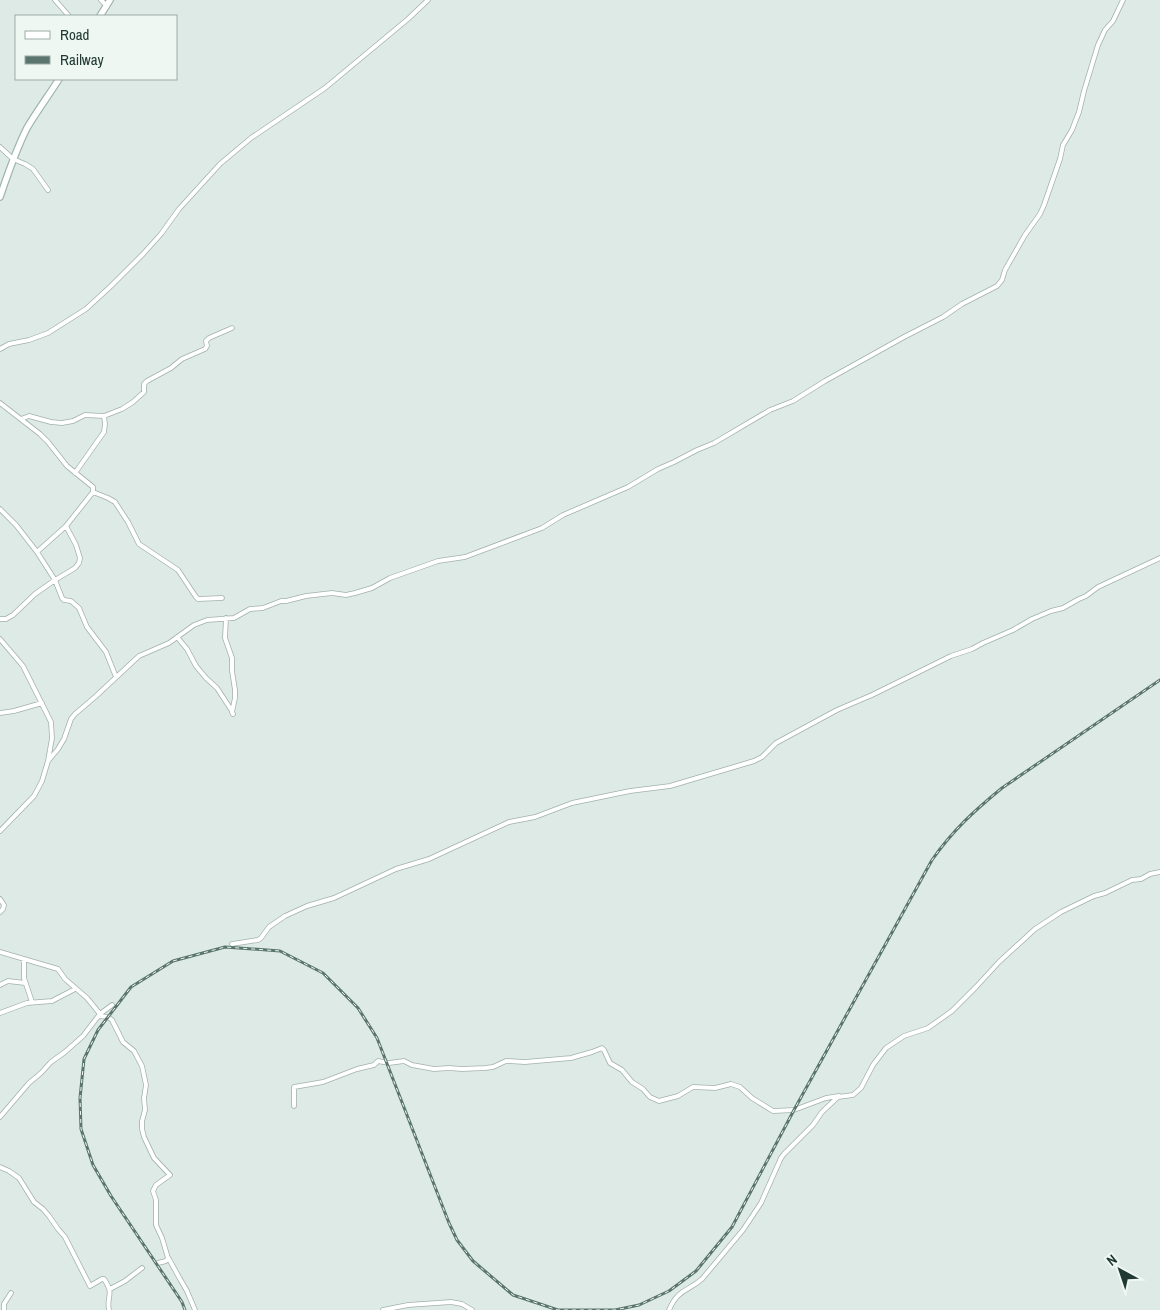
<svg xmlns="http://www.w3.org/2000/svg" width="1160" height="1310" viewBox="0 0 1160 1310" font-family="'Archivo Narrow',sans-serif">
  <rect width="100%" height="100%" fill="#deeae5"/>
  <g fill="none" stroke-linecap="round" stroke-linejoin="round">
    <defs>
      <path id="street" d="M55,0L69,16
        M101,0L107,6
        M0,147L13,159L25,164L33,169L48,190
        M0,349L9,344L29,340L48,333L86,309L111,286L143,254L161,234L179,209L220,164L251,138L325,88L408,19L428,0
        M0,403L40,434L48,442L67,466L93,487V492L66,526L37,552
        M21,419L29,416L51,422L62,423L73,421L85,415L104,416L122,409L133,402L144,392V384L147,381L171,368L182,359L205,349L207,346L206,341L209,338L232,328
        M75,473L104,432L105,424L104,416
        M93,492L108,498L115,502L128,522L139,544L178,570L196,597L198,599L222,598
        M0,509L16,525L37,552L55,580L62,598L64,600L71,601L79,608L87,627L106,652L116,677
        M226,618L225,638L232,658V671L235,690V698L232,712L233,714
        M0,619H6L13,615L35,594L55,580L75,568L79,563L80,558L76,545L66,526
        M177,637L187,649L196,666L206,678L217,688L232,711
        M0,639L23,666L51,722L52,738L48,761
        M0,713L14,711L42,703
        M0,831L34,796L42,781L48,761L58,749L64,739L71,719L75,714L95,697L139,656L169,643L194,625L207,620L234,618L250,609L263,608L281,601H286L306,596L332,593L346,595L355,593L372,588L390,578L438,561L465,557L542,528L563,515L628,487L658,469L674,462L697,450L714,443L770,410L793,401L825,381L904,337L943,317L962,304L997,286L1002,280L1005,270L1025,235L1040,214L1044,205L1060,159L1063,145L1072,130L1079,112L1084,91L1098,45L1105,30L1113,21L1123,0
        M0,899L4,905L3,909L0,912
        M232,944L258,940L261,938L269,927L285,916L307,906L334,898L396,869L429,859L509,822L535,817L572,803L630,791L670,786L754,761L762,757L776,743L837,710L872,695L951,656L972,649L983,643L1013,630L1032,619L1051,611L1063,608L1079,599L1086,596L1098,587L1160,558
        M0,952L58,969L65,979L87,998L100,1014
        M24,959V978L32,1002
        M0,985L8,981L25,983
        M0,1013L27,1003L52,1001L75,989
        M99,1016L108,1017L112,1020L123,1042L134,1051L142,1066L146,1085L144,1098L145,1110L142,1121V1129L144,1137L154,1158L170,1175L156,1185L153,1191L156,1200V1225L162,1238L168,1258L166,1261L158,1263
        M294,1106V1087L323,1082L357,1069L374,1065L378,1061L389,1063L404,1061L412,1065L434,1069L449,1068L462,1069L485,1068L493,1067L506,1061L525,1062L571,1058L592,1052L602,1048L604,1050L610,1063L622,1070L632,1082L643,1089L650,1097L659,1101L678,1096L693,1087L715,1088L731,1084L740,1087L752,1098L773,1111L794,1110L826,1098L839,1096
        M0,1117L29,1083L41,1073L51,1062L65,1052L83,1036L100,1014L112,1005
        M0,1167L9,1171L19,1178L34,1202L43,1209L49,1216L58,1229L65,1237L90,1286L102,1279H104C115,1295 106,1296 109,1310
        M169,1259L180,1279L187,1291L195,1310
        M110,1289L125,1281L142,1268
        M4,1310V1304L11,1293
        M383,1310L408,1305L451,1302L462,1304L472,1310
        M669,1310C678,1289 687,1292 702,1279L743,1230L761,1203L781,1158L784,1154L813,1125L822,1112L838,1097L853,1095L861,1088L873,1065L886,1048L904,1036L928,1028L952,1011L976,987L999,962L1035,929L1061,912L1094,896L1105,893L1132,880L1141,879L1150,874L1160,872"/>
      <path id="secondary" d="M100,16L110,0
        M0,197C8,173 16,150 27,128C37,111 49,95 59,79"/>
    </defs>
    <!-- street casing -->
    <use href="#street" stroke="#a1b1ac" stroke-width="5.5"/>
    <!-- secondary casing -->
    <use href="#secondary" stroke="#9eb5ad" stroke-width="8"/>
    <!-- street -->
    <use href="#street" stroke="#fff" stroke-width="4"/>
    <!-- secondary -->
    <use href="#secondary" stroke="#fff" stroke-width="5.5"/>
    <defs>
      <path id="rail" d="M185,1310L182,1302L111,1196L93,1165L81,1129L80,1098L84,1059L98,1030L131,987L173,961L225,947L280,951L323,973L358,1008L377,1038L449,1223L457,1240L473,1261L513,1295L558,1310H615L639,1305L669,1291L696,1271L732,1227L794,1110L932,860C953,830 974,811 1002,788L1160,680"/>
    </defs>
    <!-- rail casing -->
    <use href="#rail" stroke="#5a756e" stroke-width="3"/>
    <!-- rail -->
    <use href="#rail" stroke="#eff7f3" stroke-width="1" stroke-dasharray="4" stroke-linecap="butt"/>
  </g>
  <!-- legend -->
  <rect x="15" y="15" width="162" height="65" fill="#eff7f3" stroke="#9caba6"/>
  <rect x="25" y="31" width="25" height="8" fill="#ffffff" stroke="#9caba6"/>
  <text x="60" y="40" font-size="15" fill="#203932">Road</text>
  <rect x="25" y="56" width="25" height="8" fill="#5a756e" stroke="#9caba6"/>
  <text x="60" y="65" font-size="15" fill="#203932">Railway</text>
  <!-- north arrow -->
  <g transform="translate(1120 1270) rotate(320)" stroke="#eff7f3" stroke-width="4" paint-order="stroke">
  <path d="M0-4L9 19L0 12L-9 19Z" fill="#203932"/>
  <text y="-8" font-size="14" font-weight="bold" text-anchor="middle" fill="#203932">N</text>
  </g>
</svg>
